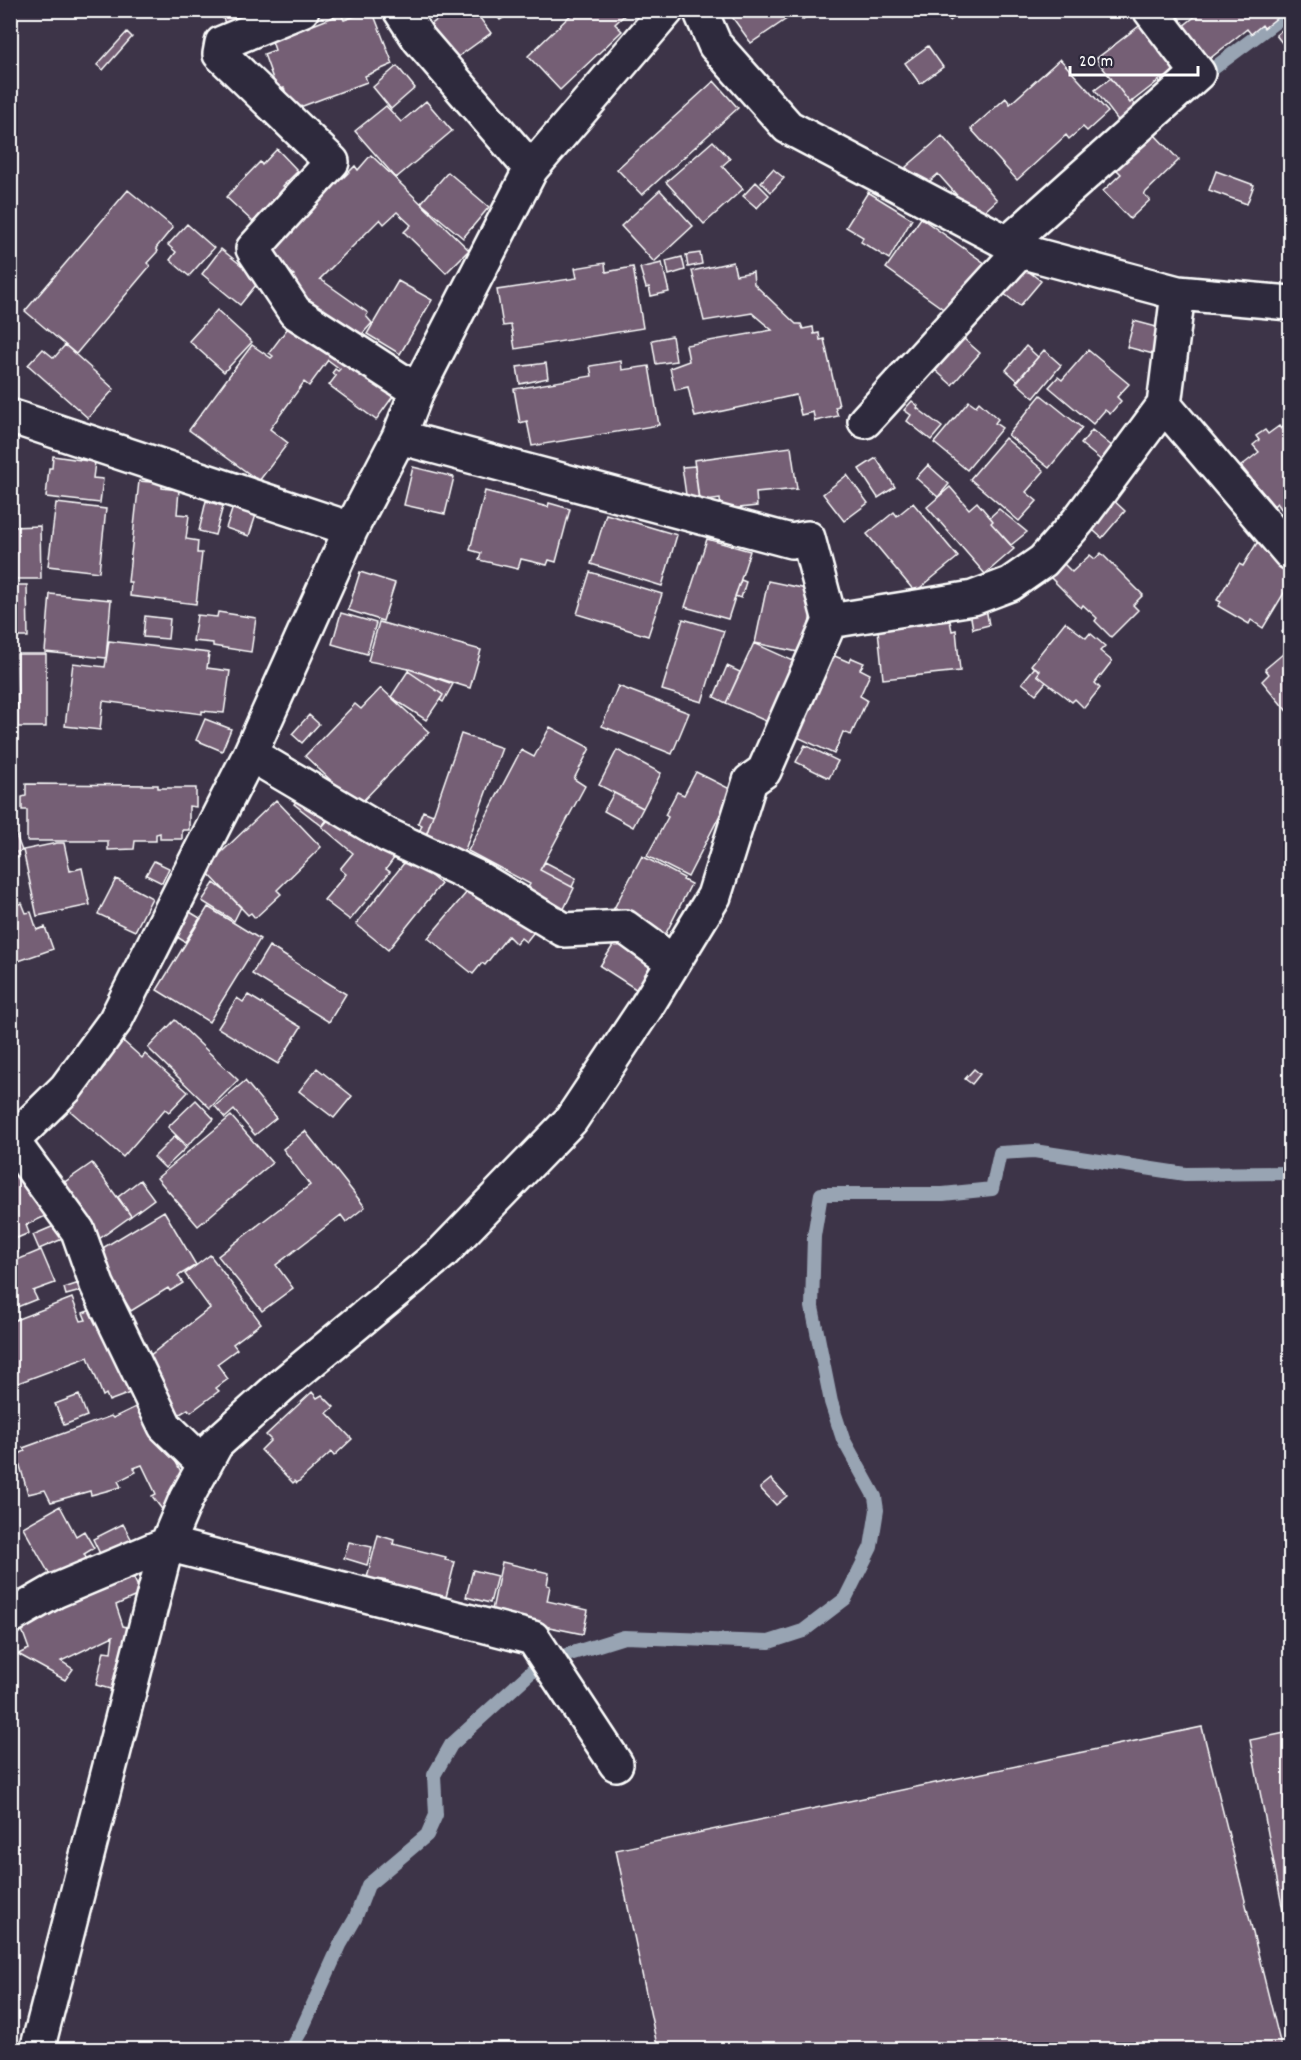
<svg xmlns="http://www.w3.org/2000/svg" width="1301" height="2060" viewBox="0 0 1301 2060" font-family="Dekko,sans-serif">
  <rect width="100%" height="100%" fill="#3d3448"/>
  <filter id="ink" filterUnits="userSpaceOnUse"><feTurbulence type="fractalNoise" baseFrequency=".0167" numOctaves="2"/><feDisplacementMap in="SourceGraphic" scale="12" xChannelSelector="R" yChannelSelector="G"/><feConvolveMatrix kernelMatrix="1 2 1 2 8 2 1 2 1" color-interpolation-filters="sRGB"/></filter>
  <g filter="url(#ink)">
    <g fill="none" stroke-linecap="round" stroke-linejoin="round">
      <!-- stream -->
      <path stroke="#98a4b3" stroke-width="14" d="M1206,74L1290,11
        M290,2050L302,2029L340,1945L355,1919L368,1885L427,1835L436,1815L434,1775L451,1745L541,1663L624,1637L769,1642L803,1631L845,1599L871,1547L877,1510L875,1497L843,1439L831,1402L812,1307L814,1236L821,1194H943L992,1189L1000,1153L1034,1151L1185,1174L1290,1173"/>
    </g>
    <!-- building -->
    <path fill="#745e75" stroke="#fff" stroke-width="1.5" d="M220,10H269L226,26Z
      M372,10L393,64L365,76L367,82L292,110L284,88L277,90L264,54L275,50L272,41L341,14L344,20Z
      M441,10H474L491,33L455,59L429,26L438,19L435,15Z
      M487,10H521L516,14L514,11L500,20L494,12L490,15Z
      M576,10H630L615,24L622,31L560,90L528,56Z
      M727,10H815L802,20L797,12L751,43Z
      M942,10H964L950,21Z
      M1203,10H1287L1264,28L1262,25L1251,34L1247,29L1203,64L1177,31Z
      M1147,20L1183,72L1166,85L1161,79L1130,103L1096,59Z
      M1290,23V53L1276,35Z
      M127,32L132,37L103,70L97,65Z
      M928,46L943,67L920,84L905,63Z
      M1060,59L1108,112L1087,131L1083,127L1069,139L1066,135L1017,180L971,129L1006,98L1010,104Z
      M397,66L415,88L391,109L373,87Z
      M1111,78L1130,103L1132,101L1141,113L1123,127L1095,90Z
      M714,81L738,108L642,195L617,169Z
      M426,101L452,131L396,178L355,131L386,106L401,122Z
      M1152,132L1179,160L1144,194L1150,200L1130,219L1103,191L1121,174L1115,168Z
      M942,136L997,200L977,218L938,174L923,187L906,167Z
      M713,141L730,159L722,166L743,189L704,224L666,182Z
      M277,149L298,171L283,186L286,187L253,222L226,197L260,162L262,165Z
      M371,155L469,250L446,273L404,232L411,225L397,212L384,224L380,219L320,279L368,313L366,316L372,323L356,341L299,302L289,280L294,275L282,264L264,252L339,174L343,178L355,166L358,170Z
      M773,169L784,178L771,192L761,182Z
      M1216,171L1254,185L1247,204L1209,190Z
      M448,172L489,207L463,238L421,203Z
      M756,182L769,195L757,208L743,196Z
      M128,190L173,227L156,248L158,251L147,263L150,266L76,354L25,311Z
      M660,190L693,226L654,262L621,226Z
      M868,192L912,219L889,259L861,242L863,237L846,227Z
      M921,218L986,264L949,313L886,268Z
      M187,224L214,248L189,276L170,260L176,252L168,245Z
      M221,249L260,280L240,305L202,274Z
      M700,253L702,264L688,267L686,255Z
      M682,257L685,270L669,275L666,261Z
      M733,262L736,275L753,272L754,284L796,324H801L803,329L813,327L814,334L819,333L820,340L824,339L839,406L835,407L838,416L815,421L813,412L801,415L796,395L695,417L688,387L675,390L670,368L689,361L686,345L772,330L752,313L704,321L692,271Z
      M605,263L606,272L633,267L643,328L515,349L511,325L503,326L497,290L577,278L575,268Z
      M662,263L669,292L651,296L649,287L646,288L640,268Z
      M1020,265L1041,281L1020,306L999,290Z
      M398,281L432,300L400,354L367,334Z
      M217,310L252,342L224,372L189,341Z
      M293,321L394,395L376,420L329,385L336,376L332,373L335,369L338,371L340,369L328,360L309,386L304,382L270,429L288,443L259,481L189,430L252,345L271,358L273,356L269,353Z
      M1134,321L1164,329L1157,355L1127,347Z
      M672,336L676,361L656,364L652,340Z
      M963,338L980,353L952,385L935,370Z
      M65,345L114,389L88,418L28,365L43,349L54,358Z
      M1026,346L1038,357L1018,381L1006,370Z
      M1044,350L1061,365L1034,398L1016,382Z
      M1088,350L1129,384L1117,397L1121,401L1110,414L1105,410L1093,424L1049,387L1058,377L1062,380Z
      M621,361L622,370L649,366L659,425L532,446L527,421L520,423L514,389L592,376L590,366Z
      M546,363L548,378L520,384L517,367Z
      M1041,395L1082,428L1049,468L1008,435Z
      M912,401L918,406L917,408L942,427L931,440L907,421L911,415L904,410Z
      M969,401L976,406L979,402L998,419L995,423L1002,428L967,470L934,443Z
      M1279,426L1281,429L1284,426L1290,435V504L1282,510L1277,503L1274,506L1241,466L1259,452L1253,445L1259,440L1256,436L1265,430L1268,434Z
      M1092,430L1118,451L1107,465L1081,444Z
      M10,431H13L10,498Z
      M1005,438L1044,471L1026,492L1037,501L1019,521L970,479Z
      M791,447L797,489L756,493L757,506L721,510L720,499L699,502L694,460Z
      M53,456L95,462L93,478L103,479L100,503L46,497L49,468H52Z
      M876,458L895,487L878,498L859,469Z
      M928,465L949,484L938,497L916,478Z
      M695,466L699,500L687,502L682,467Z
      M413,467L454,477L445,514L404,505Z
      M847,475L868,503L844,521L823,494Z
      M139,481L162,483V488L179,490L177,514L189,515L186,539L198,541L197,553H202L196,604L130,596L131,582H128Z
      M950,487L969,509L977,502L993,521L991,523L1014,549L985,574L927,507Z
      M485,491L548,507L549,503L570,509L556,562L549,560L547,565L521,559L518,569L479,560L481,553L470,550Z
      M1111,498L1125,511L1102,538L1087,525Z
      M206,501L223,506L215,535L199,531Z
      M56,503L106,509L99,572L48,566Z
      M913,503L958,557L915,592L867,534L894,512L897,516Z
      M233,507L256,515L249,536L226,528Z
      M999,509L1027,532L1011,545L991,523L993,521L990,517Z
      M606,514L677,535L662,586L591,564Z
      M40,526L41,579H10V527Z
      M707,539L750,551L728,619L685,607Z
      M1258,541L1290,561L1284,571L1290,575V583L1263,628L1251,620L1249,624L1218,606L1221,602L1217,600L1239,564L1243,566Z
      M1101,553L1143,595L1133,605L1138,610L1111,637L1095,621L1097,618L1083,605L1081,608L1049,576L1062,562L1072,572L1090,555L1095,559Z
      M360,572L395,583L383,621L348,610Z
      M590,572L662,594L648,636L577,614Z
      M741,580L746,582L741,598L735,596Z
      M768,581L816,591L803,653L755,643Z
      M10,585H27L28,637H10Z
      M50,594L111,600L106,658L45,652Z
      M986,608L989,625L973,629L970,612Z
      M218,612L256,618L251,652L213,646V643L193,641L197,615L217,617Z
      M341,613L376,623L367,654L332,644Z
      M145,616L170,619L168,639L143,637Z
      M683,619L724,631L702,702L662,690Z
      M950,621L952,631L956,630L960,671L883,679L878,630Z
      M379,622L481,650L470,688L409,669L368,661Z
      M1065,622L1086,638L1090,633L1105,646L1100,651L1112,661L1095,683L1100,688L1084,708L1075,699L1072,702L1046,682L1037,675L1040,671L1031,665Z
      M1290,626V642L1282,632Z
      M109,641L209,653L207,668L230,671L224,713L202,711V714L103,701L100,730L65,726L73,663L105,667Z
      M754,643L798,663L770,723L726,703Z
      M1290,648V715L1262,681L1269,674L1265,669Z
      M17,654H46V727H18Z
      M830,654L849,662L852,658L864,663L860,669L870,674L860,696L867,700L851,735L843,732L834,754L793,735Z
      M727,666L740,672L726,703L714,697Z
      M1035,667L1040,671L1037,675L1046,682L1036,694L1022,683Z
      M409,669L453,684L443,702L440,700L443,695L408,671Z
      M408,671L443,695L426,720L391,697Z
      M618,686L689,713L672,754L602,726Z
      M381,688L429,732L358,806L305,756L355,704L361,709Z
      M309,715L319,724L302,743L292,734Z
      M205,719L231,729L222,751L196,740Z
      M550,727L590,748L574,779L585,786L540,870L574,888L561,915L524,895L530,884L468,851L521,750L534,757Z
      M461,734L502,748L462,858L423,844Z
      M805,745L838,761L829,778L796,762Z
      M617,750L661,773L643,808L599,785Z
      M696,772L742,795L734,811L724,807L688,877L647,856L668,817L665,815L677,792L684,795Z
      M26,784L158,785V788H196V807L189,806V830H182V839H160V833L156,834V841H135L134,849L108,850V841H27V810H22V797L26,796Z
      M303,792L334,811L322,826L294,804Z
      M614,793L643,808L633,827L604,811Z
      M276,800L321,847L277,890L281,894L255,918L251,913L248,915L204,869Z
      M337,810L395,857L386,869L390,872L350,920L324,900L346,874L340,869L353,853L322,827Z
      M423,811L433,815L424,842L412,838L416,829L420,830L422,825L418,823Z
      M10,819L22,851L17,852L19,857L10,861Z
      M57,843H64L70,871L82,868L90,905L37,916L23,850Z
      M642,856L684,878L683,880L691,884L662,941L611,914Z
      M408,858L441,884L388,950L356,924Z
      M154,861L169,868L162,883L146,875Z
      M545,862L576,878L572,887L540,870Z
      M116,879L152,898L135,931L98,914Z
      M214,883L226,892L241,907L234,921L202,901Z
      M472,886L515,921L520,914L537,928L526,942L521,938L516,944L508,936L485,965L482,963L473,974L428,938Z
      M22,903L26,913L31,912L37,930L45,927L53,949L10,964V907Z
      M208,907L260,939L209,1022L157,990Z
      M190,912L200,918L185,942L174,935Z
      M621,933L666,962L645,995L600,966Z
      M269,946L346,994L329,1022L252,974Z
      M248,995L301,1027L278,1064L218,1028L237,998L243,1002Z
      M175,1020L238,1080L210,1108L148,1048Z
      M123,1041L142,1058L145,1054L188,1092L169,1112L165,1109L123,1157L67,1108L105,1066L103,1064Z
      M317,1068L352,1096L334,1118L299,1091Z
      M974,1069L980,1074L972,1084L965,1079Z
      M245,1081L276,1118L255,1135L234,1110L225,1118L215,1106Z
      M196,1100L214,1119L187,1146L168,1127Z
      M231,1116L272,1163L198,1226L157,1178Z
      M305,1131L365,1207L346,1222L341,1215L276,1265L293,1288L262,1311L218,1256L310,1185L283,1149Z
      M175,1136L186,1148L165,1168L154,1157Z
      M92,1163L131,1216L99,1239L59,1186Z
      M21,1168L50,1214L26,1225L29,1233L10,1241V1173Z
      M140,1180L154,1199L131,1216L118,1197Z
      M164,1211L196,1265L178,1276L183,1283L170,1291L168,1288L131,1311L96,1252Z
      M61,1223L67,1237L39,1249L33,1235Z
      M13,1241L18,1252L10,1255V1242Z
      M41,1250L55,1283L33,1291L37,1299L10,1310V1263Z
      M210,1255L261,1323L233,1344L237,1349L217,1364L228,1379L216,1388L219,1391L191,1412L188,1409L177,1416L144,1360L210,1308L185,1274Z
      M79,1283L81,1291L66,1295L64,1288Z
      M72,1298L81,1321L86,1320L83,1313L97,1308L130,1393L109,1401L106,1394L103,1396L88,1357L10,1386V1322Z
      M312,1392L317,1398L322,1395L334,1407L327,1413L352,1439L334,1456L331,1452L297,1483L295,1481L293,1483L261,1450L271,1440L266,1435Z
      M79,1395L87,1416L64,1425L55,1404Z
      M144,1403L186,1481L167,1516L152,1496L156,1494L142,1465L134,1468L136,1472L118,1481L121,1487L91,1495L90,1491L51,1502L45,1490L28,1494L17,1455L25,1451L23,1448L111,1416L113,1418Z
      M771,1479L787,1496L776,1505L760,1488Z
      M60,1506L76,1536L84,1531L94,1548L84,1554L90,1565L55,1584L23,1527Z
      M123,1524L134,1544L103,1560L93,1539Z
      M378,1535L394,1540L393,1544L446,1557L445,1560L455,1562L446,1597L435,1594L433,1600L387,1587L388,1581L367,1578Z
      M349,1542L372,1547L367,1565L344,1558Z
      M502,1562L549,1573L547,1585L550,1586L547,1601L588,1610L583,1634L491,1615Z
      M128,1565L141,1594L116,1605L123,1626L140,1630L124,1693L96,1685L104,1651L111,1652L113,1636L61,1661L73,1669L65,1680L18,1654L29,1649L18,1619Z
      M473,1570L497,1576L490,1603L466,1597Z
      M1202,1727L1282,2050H658L616,1850Z
      M1290,1732V1947L1250,1740Z"/>
    <g fill="none" stroke-linecap="round" stroke-linejoin="round">
      <defs>
        <path id="minor" d="M302,10L222,43L220,54L332,162L253,249L295,312L417,391
          M400,10L419,39L531,169
          M700,10L715,45L788,127L1008,243L1020,251L1178,293L1290,303
          M1008,243L1198,73L1150,10
          M1164,405L1290,553
          M10,416L351,529
          M865,421L1020,251
          M830,621L973,598L1010,584L1043,561L1078,521L1164,405L1178,293
          M250,754L387,835L478,878L564,930L625,927L673,962
          M13,1142L78,1231L97,1285L165,1426L204,1464
          M10,1143L66,1088L115,1021L250,754L351,529L399,437L417,391L531,169L667,10
          M10,1617L55,1591L167,1544L533,1638L616,1764
          M37,2050L167,1544L186,1499L216,1444L282,1385L443,1252L571,1120L647,1006L714,896L750,781L764,771L830,621L808,538L791,541L399,437"/>
      </defs>
      <!-- minor casing -->
      <use href="#minor" stroke="#fff" stroke-width="38"/>
      <!-- minor -->
      <use href="#minor" stroke="#2f2a3d" stroke-width="33"/>
    </g>
  </g>
  <!-- margin -->
  <rect width="1301" height="2060" fill="none" stroke="#2f2a3d" stroke-width="36"/>
  <rect x="18" y="18" width="1265" height="2024" fill="none" stroke="#fff" stroke-width="2" filter="url(#ink)"/>
  <!-- scale -->
  <path d="M1070 66v9h128v-9" fill="none" stroke="#ffffff" stroke-width="3"/>
  <text x="1079" y="66" font-size="18" fill="#ffffff" stroke="#2f2a3d" stroke-width="4.5" paint-order="stroke">20 m</text>
</svg>
